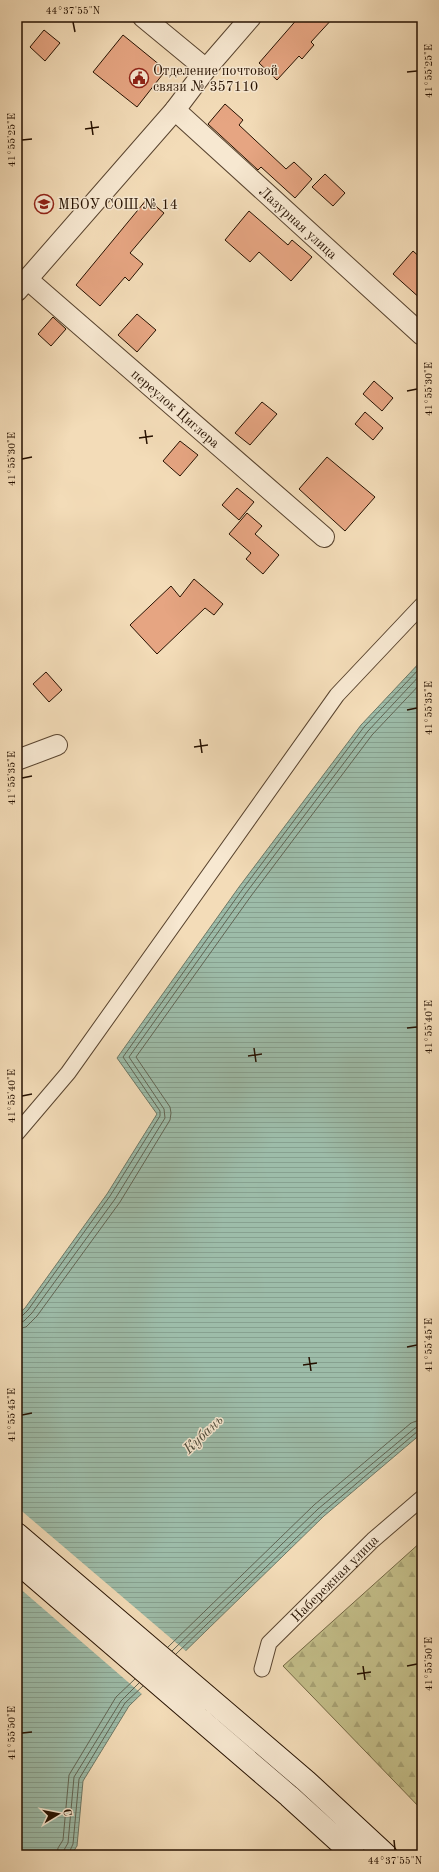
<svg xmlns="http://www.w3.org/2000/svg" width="439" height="1872" viewBox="0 0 439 1872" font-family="'Old Standard TT',serif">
  <defs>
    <pattern id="forest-firs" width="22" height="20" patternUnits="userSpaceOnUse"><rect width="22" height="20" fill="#c3be89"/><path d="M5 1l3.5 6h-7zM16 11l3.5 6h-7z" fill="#a7a274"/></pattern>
    <pattern id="water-rules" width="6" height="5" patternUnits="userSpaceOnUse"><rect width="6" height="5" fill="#9dbca9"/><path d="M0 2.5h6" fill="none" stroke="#87a190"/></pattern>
  </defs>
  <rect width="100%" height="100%" fill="#f3dcb8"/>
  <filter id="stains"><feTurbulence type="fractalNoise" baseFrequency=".005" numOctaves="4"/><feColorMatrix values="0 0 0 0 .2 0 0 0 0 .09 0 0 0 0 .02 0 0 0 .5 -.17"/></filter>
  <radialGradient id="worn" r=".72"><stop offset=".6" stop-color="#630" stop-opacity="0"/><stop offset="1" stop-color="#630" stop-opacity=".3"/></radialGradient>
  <!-- forest -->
  <path fill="url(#forest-firs)" stroke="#746845" d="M422,1541V1810L283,1666Z"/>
  <!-- water -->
  <path fill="url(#water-rules)" stroke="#6d7866" d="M422,660V1433L324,1516L129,1706L83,1781L77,1846L71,1855H17V1315L25,1308L107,1194L157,1114L117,1058L239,887L361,725Z"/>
  <!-- pier -->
  <path fill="#f3dcb8" d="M17,1507L187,1652L143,1695L17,1586Z"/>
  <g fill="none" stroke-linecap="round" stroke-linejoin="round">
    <!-- shore -->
    <path stroke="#626655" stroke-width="1" d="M17,1317H21L28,1310L110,1196L160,1116V1111L123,1057L242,890L364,727L422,666
      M17,1323L24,1321L32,1313L115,1199L165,1118L164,1109L129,1057L246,893L368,731L422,673
      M17,1329L26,1327L37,1316L120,1202L170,1120L171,1113L170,1107L136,1057L251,896L372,735L422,682
      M168,1647L314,1505L411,1423L422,1419
      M172,1651L318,1509L415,1428L422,1425
      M176,1654L322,1513L418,1431L422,1430
      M57,1855L58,1848L63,1840L69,1775L116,1697L135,1679
      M63,1855L64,1850L68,1843L74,1777L121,1701L139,1683
      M68,1855L73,1844L79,1779L125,1703L143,1686"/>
  </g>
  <!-- building -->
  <path fill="#e6a582" stroke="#261101" d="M299,17H334L311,42L314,45L302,59L299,56L277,80L259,63Z
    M44,30L60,43L45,61L30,47Z
    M123,35L166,70L137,107L93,72Z
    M225,104L243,120L239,125L286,169L294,162L312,179L295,198L261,167L258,170L208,124Z
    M325,174L345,193L333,206L312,187Z
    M147,199L164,213L130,253L143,264L129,281L125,277L100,306L76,285Z
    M249,211L288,245L292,240L312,257L291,281L259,252L250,262L225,240Z
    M413,251L422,259V300L393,274Z
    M137,314L156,330L137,352L118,335Z
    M53,317L66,329L51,346L38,334Z
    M374,381L393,398L382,411L363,394Z
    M262,402L277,414L250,445L235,433Z
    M365,412L383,428L373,440L355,424Z
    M180,441L198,455L180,476L163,461Z
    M327,457L375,497L345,531L299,489Z
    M237,488L254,502L239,520L222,505Z
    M247,513L262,526L255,534L279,555L263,574L246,559L251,553L229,534Z
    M194,579L223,604L214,615L205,608L157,654L130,625L171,586L180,597Z
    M46,672L62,690L49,702L33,684Z"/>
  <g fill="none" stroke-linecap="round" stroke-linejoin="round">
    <defs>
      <g id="pedestrian">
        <path d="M17,1133L68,1073L337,695L422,605"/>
        <path id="s1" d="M262,1669L269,1643L373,1540L422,1498"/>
      </g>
      <g id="minor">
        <path d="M143,17L206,69"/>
        <path id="s2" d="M175,110L422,335"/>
        <path id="s3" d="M27,279L324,537"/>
        <path d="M17,291L175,110L206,69L251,17"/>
        <path d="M17,760L57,745"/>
      </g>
      <path id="secondary" d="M17,1534L306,1781L386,1855
        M17,1562L289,1796L354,1855"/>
    </defs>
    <!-- pedestrian casing -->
    <use href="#pedestrian" stroke="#59442f" stroke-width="17"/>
    <!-- minor casing -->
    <use href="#minor" stroke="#59442f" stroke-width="22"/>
    <!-- secondary casing -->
    <use href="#secondary" stroke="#261101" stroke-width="24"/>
    <!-- pedestrian -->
    <use href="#pedestrian" stroke="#f7e8d1" stroke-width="15"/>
    <!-- minor -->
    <use href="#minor" stroke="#f7e8d1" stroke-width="20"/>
    <!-- secondary -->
    <use href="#secondary" stroke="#f7e8d1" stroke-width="22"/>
  </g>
  <!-- ticks -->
  <path fill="none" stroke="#261101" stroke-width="1.5" d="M73,22L75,32M407,72L417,71M91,121L93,135M85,129L99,127M22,140L32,139M407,391L417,389M145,430L147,444M139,438L153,436M22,459L32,457M407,710L417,708M200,739L202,753M194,747L208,745M22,778L32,776M407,1028L417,1027M254,1048L256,1062M248,1056L262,1054M22,1096L32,1094M407,1347L417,1345M309,1357L311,1371M303,1365L317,1363M22,1415L32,1413M363,1666L365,1680M407,1666L417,1664M357,1674L371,1672M22,1733L32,1732M394,1840L395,1850"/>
  <!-- icons -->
  <defs>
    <symbol id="civic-ring" viewBox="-11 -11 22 22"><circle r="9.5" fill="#f7e8d1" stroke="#8f2418" stroke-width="1.5"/><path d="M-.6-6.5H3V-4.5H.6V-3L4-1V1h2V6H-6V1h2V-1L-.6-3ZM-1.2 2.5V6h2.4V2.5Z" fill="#8f2418"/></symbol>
    <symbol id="school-ring" viewBox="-11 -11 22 22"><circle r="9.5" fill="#f7e8d1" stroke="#8f2418" stroke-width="1.5"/><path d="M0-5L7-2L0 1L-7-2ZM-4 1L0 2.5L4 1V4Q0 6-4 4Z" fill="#8f2418"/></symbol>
  </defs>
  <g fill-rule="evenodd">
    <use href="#civic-ring" x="128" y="67" width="22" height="22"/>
    <use href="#school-ring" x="33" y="193" width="22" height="22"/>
  </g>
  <g text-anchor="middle" stroke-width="3" stroke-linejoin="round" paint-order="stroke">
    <!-- poi labels -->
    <g font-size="14" fill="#261101" stroke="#f7e8d1" text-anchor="start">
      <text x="153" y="75">Отделение почтовой<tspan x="153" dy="16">связи № 357110</tspan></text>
      <text x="58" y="209">МБОУ СОШ № 14</text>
    </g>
    <!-- street labels -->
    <g font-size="14" fill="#261101" stroke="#f7e8d1">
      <text dy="5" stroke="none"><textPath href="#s2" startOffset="167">Лазурная улица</textPath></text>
      <text dy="5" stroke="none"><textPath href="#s3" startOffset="197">переулок Циглера</textPath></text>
      <text dy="5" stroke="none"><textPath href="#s1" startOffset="119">Набережная улица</textPath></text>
    </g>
    <!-- water labels -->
    <g font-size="15" font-style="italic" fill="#504d3c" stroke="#f7e8d1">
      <text transform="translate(203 1434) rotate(-44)" y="5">Кубань</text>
    </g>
  </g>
  <!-- margin -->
  <rect width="439" height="1872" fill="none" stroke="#f3dcb8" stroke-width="44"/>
  <!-- north arrow -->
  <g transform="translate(58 1814) rotate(80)" stroke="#f7e8d1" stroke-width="3" paint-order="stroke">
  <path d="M0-3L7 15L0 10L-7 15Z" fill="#261101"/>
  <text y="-6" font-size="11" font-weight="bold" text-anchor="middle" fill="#261101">С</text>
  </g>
  <rect x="22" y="22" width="395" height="1828" fill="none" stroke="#261101" stroke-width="1.5"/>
  <g font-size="10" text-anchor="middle" fill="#261101">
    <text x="73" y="14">44°37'55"N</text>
    <text transform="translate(428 71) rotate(-90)" y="4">41°55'25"E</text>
    <text transform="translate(11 140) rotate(-90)" y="4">41°55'25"E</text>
    <text transform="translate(428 389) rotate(-90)" y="4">41°55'30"E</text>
    <text transform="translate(11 459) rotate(-90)" y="4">41°55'30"E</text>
    <text transform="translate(428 708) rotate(-90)" y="4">41°55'35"E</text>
    <text transform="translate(11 778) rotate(-90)" y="4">41°55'35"E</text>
    <text transform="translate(428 1027) rotate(-90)" y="4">41°55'40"E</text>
    <text transform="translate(11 1096) rotate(-90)" y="4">41°55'40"E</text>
    <text transform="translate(428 1345) rotate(-90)" y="4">41°55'45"E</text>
    <text transform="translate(11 1415) rotate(-90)" y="4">41°55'45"E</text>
    <text transform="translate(428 1664) rotate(-90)" y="4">41°55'50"E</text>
    <text transform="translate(11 1733) rotate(-90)" y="4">41°55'50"E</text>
    <text x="395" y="1864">44°37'55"N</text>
  </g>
  <rect width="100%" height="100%" filter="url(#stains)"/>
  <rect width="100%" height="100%" fill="url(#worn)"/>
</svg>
